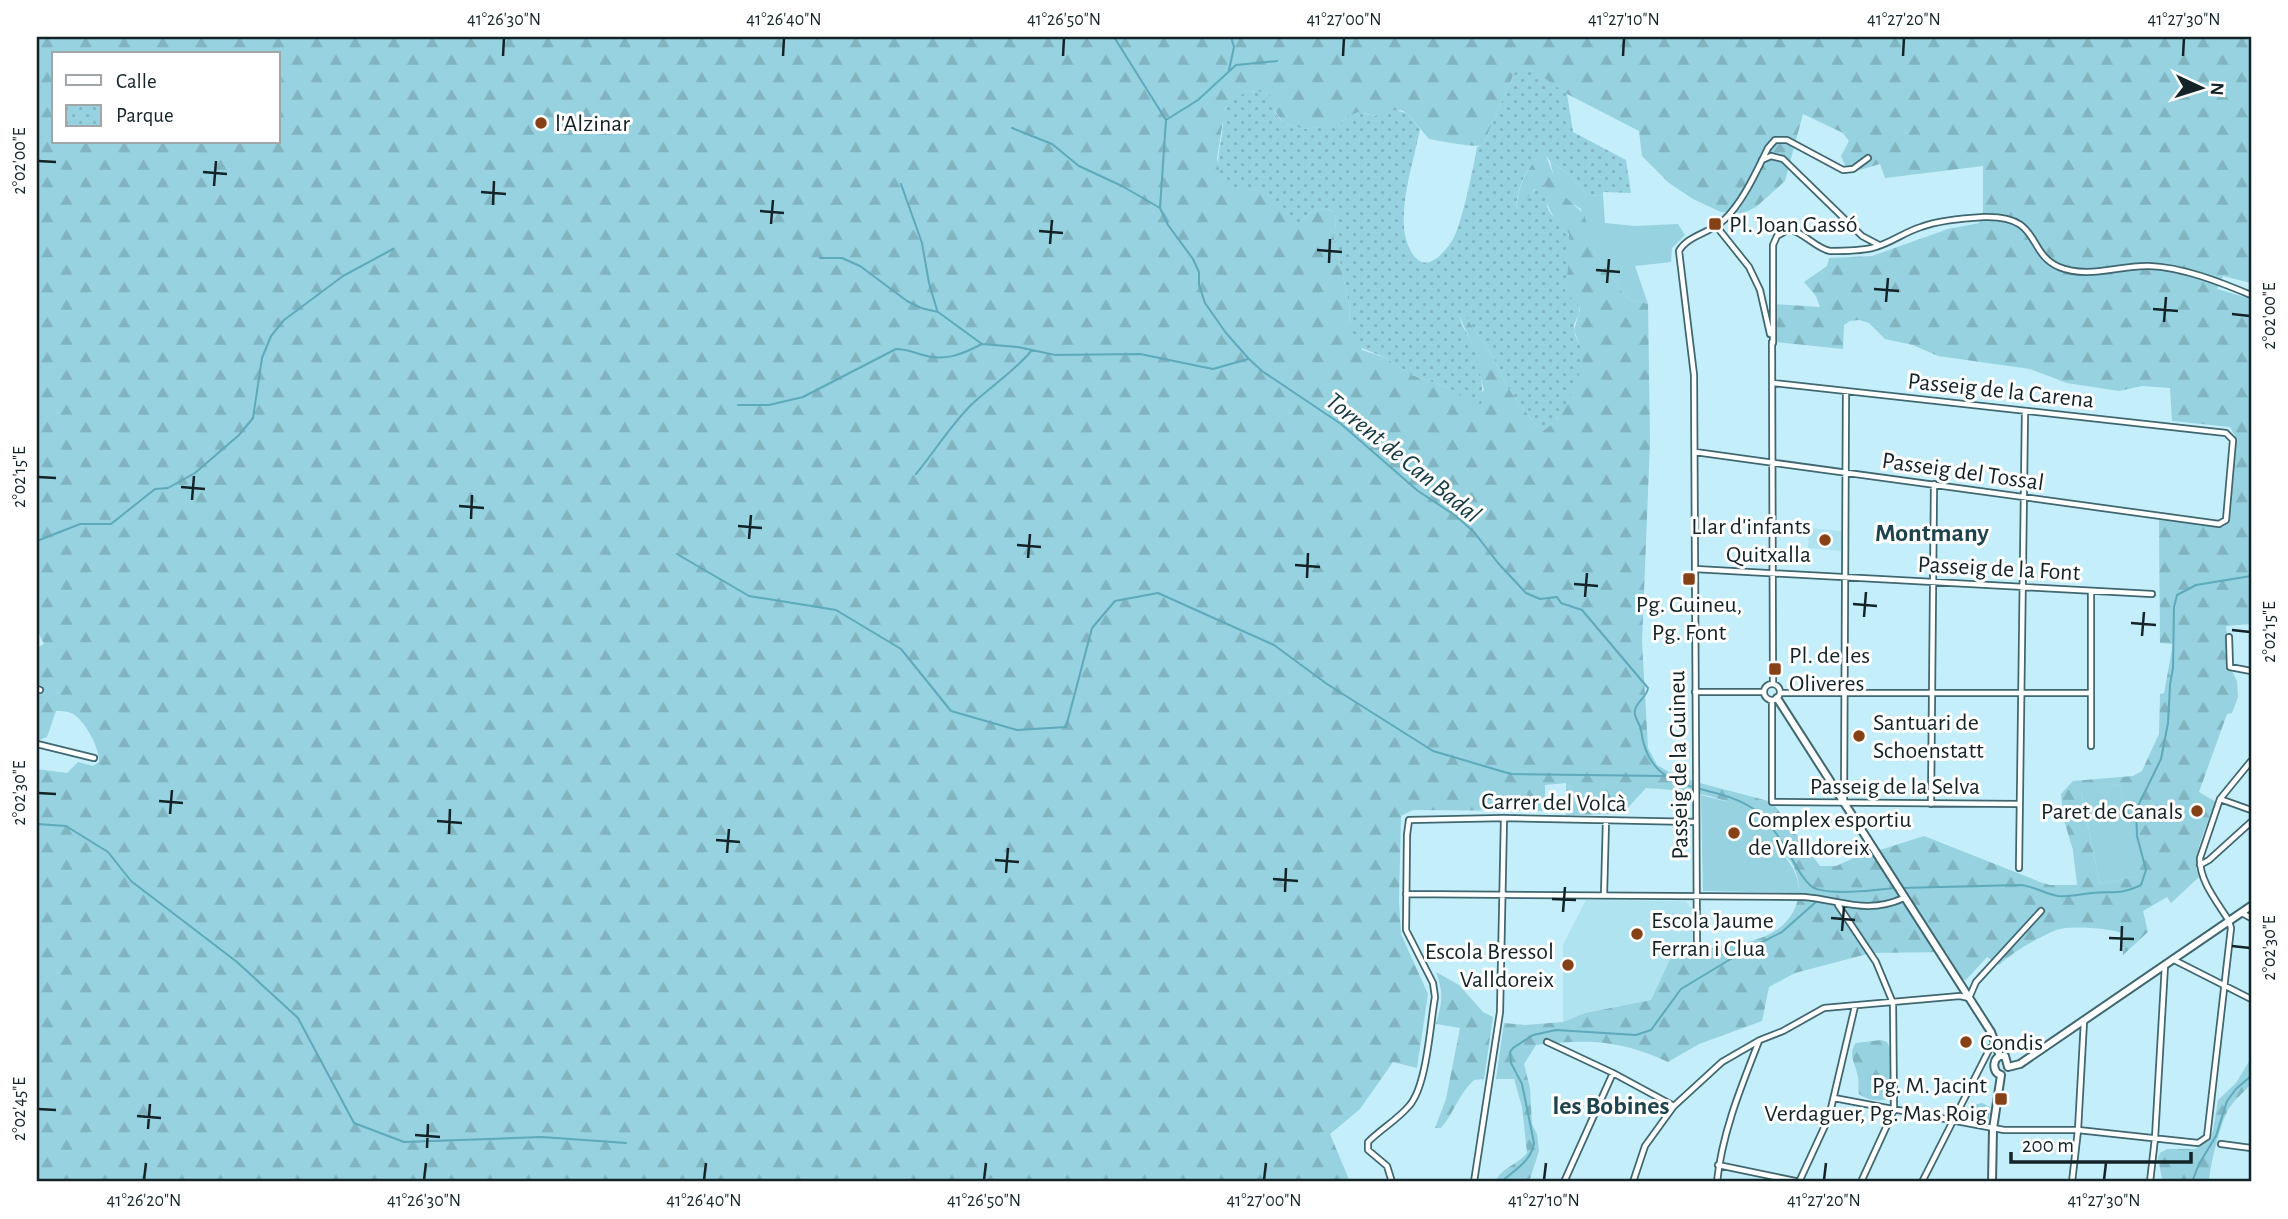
<svg xmlns="http://www.w3.org/2000/svg" width="2288" height="1219" viewBox="0 0 2288 1219" font-family="'Alegreya Sans',sans-serif">
  <defs>
    <pattern id="forest-firs" width="22" height="20" patternUnits="userSpaceOnUse" patternTransform="scale(1.75)"><rect width="22" height="20" fill="#96d2e0"/><path d="M5 1l3.5 6h-7zM16 11l3.5 6h-7z" fill="#80b4c0"/></pattern>
    <pattern id="park-dots" width="8" height="8" patternUnits="userSpaceOnUse" patternTransform="scale(1.75)"><rect width="8" height="8" fill="#96d2e0"/><path d="M2 2h.1M6 6h.1" fill="none" stroke="#80b4c0" stroke-width="1.8" stroke-linecap="round"/></pattern>
  </defs>
  <rect width="100%" height="100%" fill="#c4eef9"/>
  <!-- built -->
  <path fill="#b0e3f0" d="M1809,528L1841,531V551L1808,548Z
    M1586,900L1685,901L1692,909V951H1686L1670,959L1651,1000L1585,1013L1563,1022V945Z"/>
  <!-- grass -->
  <path fill="#96d2e0" d="M1550,161L1572,177L1587,195L1603,196L1605,223L1635,226L1678,224L1685,235L1672,248L1671,262L1635,266L1648,304L1631,300L1622,292L1594,251L1581,209L1565,198L1557,188Z
    M2120,784L2139,876L2100,884L2081,792Z
    M1701,795C1714,799 1731,801 1743,808C1759,818 1765,831 1776,845C1788,861 1799,871 1799,893L1703,891Z"/>
  <!-- forest -->
  <path fill="url(#forest-firs)" fill-rule="evenodd" d="M37,37H2251V283L2223,276L2217,289L2251,299V624L2226,626L2230,667L2237,681L2238,697L2232,713L2227,714L2199,792L2216,802C2209,821 2189,859 2199,877L2171,903L2167,897L2143,911L2148,932L2123,955L2122,933C2109,928 2070,925 2056,930C2037,938 2014,951 1999,965L1987,957L1966,980L1962,979L1946,952L1871,953L1795,973L1769,987L1762,1021L1699,1044L1668,1062C1620,1040 1589,1039 1536,1045L1524,1064L1530,1088L1532,1124L1537,1134L1539,1151L1529,1182H1495C1502,1167 1517,1165 1527,1153L1522,1107L1514,1079H1496L1504,1023L1525,1025L1563,1022L1585,1013L1651,1000L1670,959C1701,943 1747,951 1778,929C1800,913 1805,885 1791,862C1786,855 1778,849 1773,842C1764,828 1756,814 1740,807C1712,793 1676,790 1646,788L1622,814L1566,815V783L1545,785V811L1413,810L1401,816L1399,901L1401,934L1428,994L1417,1068L1393,1062L1360,1109L1330,1134L1350,1182H37V769L67,773L78,762L93,766L99,762C100,748 85,721 73,714C68,711 62,711 56,711L47,737L37,741V648L44,644L37,630ZM54,54H278V142H54ZM1513,76L1545,79L1567,94L1639,131L1642,156L1669,183L1693,199L1721,212L1744,213L1756,207L1785,181L1803,114L1843,133L1849,141L1841,156L1845,165L1856,171L1880,164L1885,178L1983,166V211L1979,223L1948,229L1872,256L1829,258L1827,266L1804,282L1816,296L1820,307L1773,304L1776,342L1843,349L1844,325L1850,321L1859,320L1869,323L1885,339L1913,345L1938,356L2030,369L2067,383L2119,391L2142,386L2170,388L2172,421L2230,427L2235,436L2228,523L2223,527L2159,520L2160,643L2173,644L2164,693L2160,694L2159,734L2142,771L2133,776L2073,781L2061,794L2063,817L2073,850L2077,885H2050L2040,882L1924,836L1880,850L1874,849L1836,866H1820L1772,802L1696,782L1669,772L1657,765L1648,748L1642,642L1650,442L1648,304L1631,300L1622,292L1594,251L1584,214L1561,193L1546,156H1539C1528,165 1515,194 1517,208L1522,206L1535,189L1545,200L1553,216L1569,234L1565,292L1568,297L1578,305L1580,310L1574,330L1583,355L1575,382L1557,419L1537,427L1506,385L1493,356L1464,314L1458,313L1472,344L1484,390L1474,403L1447,387L1409,374L1386,358L1362,350L1350,322L1349,304L1340,261L1334,244L1336,217L1334,212C1319,204 1310,212 1300,223L1276,200L1260,191L1246,189L1221,177L1217,158L1225,108L1234,99L1253,91L1272,106L1283,123L1303,129L1333,126L1339,125L1348,116L1364,113L1375,116L1401,110L1407,113L1429,139C1440,141 1475,148 1483,145ZM2120,784L2138,876L2100,884L2081,793Z
    M1436,972L1459,985L1483,1012L1493,1017L1484,1079L1474,1080C1459,1093 1454,1113 1441,1128H1435L1446,1099L1460,1028L1436,1024C1442,1002 1444,994 1436,972Z
    M1881,1040L1887,1042L1890,1048V1093L1888,1099C1879,1102 1867,1100 1859,1094C1858,1089 1859,1082 1858,1077C1856,1064 1847,1055 1856,1043Z
    M2251,1058V1084C2243,1093 2234,1100 2228,1110C2220,1125 2210,1165 2209,1182H2170L2162,1179L2158,1158L2160,1153L2167,1149H2195L2208,1141L2213,1131L2218,1100L2236,1083Z
    M1982,1103L1990,1107L1989,1124L1963,1118L1969,1106Z"/>
  <!-- park -->
  <path fill="url(#park-dots)" d="M1522,69L1534,71L1567,94L1573,132L1626,160L1631,193L1603,192V196L1587,195L1572,177L1550,161L1546,156H1540C1528,164 1514,194 1517,208C1527,203 1531,192 1540,185L1546,186C1545,198 1545,209 1555,218C1560,222 1564,222 1567,229C1573,243 1567,275 1565,292C1569,298 1578,301 1579,308C1581,316 1573,321 1574,329C1574,338 1582,346 1583,355C1584,372 1560,426 1542,431L1537,427L1506,385L1493,356L1464,314H1459C1460,324 1468,334 1472,344C1477,357 1486,392 1481,404H1474L1447,387L1409,374L1386,358L1357,346L1351,334L1349,304L1340,261L1334,244L1336,217L1334,212C1320,204 1309,212 1300,223L1288,221L1275,200L1260,191L1228,187C1213,170 1219,154 1222,134C1224,125 1221,115 1226,107C1233,94 1258,87 1270,95L1275,112L1283,123L1303,129L1339,125L1348,116L1358,112L1375,116L1394,110L1407,113L1420,129C1414,160 1402,194 1404,226C1404,236 1409,253 1418,260C1432,270 1448,248 1454,237C1462,222 1474,165 1477,147L1483,145L1513,76L1516,71Z"/>
  <g fill="none" stroke-linecap="round" stroke-linejoin="round">
    <!-- stream -->
    <path stroke="#5ea9ba" stroke-width="2" d="M1114,37L1166,120L1160,208L1168,225L1193,259L1199,272V285L1205,303L1226,333L1249,359L1262,371L1341,424L1418,491L1456,516L1474,532L1498,563L1526,593L1540,599L1557,597L1561,603L1582,610L1648,688C1647,697 1637,701 1635,710C1633,717 1640,723 1641,730C1650,802 1716,778 1759,813C1768,820 1775,832 1782,842C1792,856 1798,875 1811,886C1824,897 1878,890 1895,888
      M1229,70L1234,47L1231,37
      M1166,120L1198,100L1236,65L1277,61
      M1012,128L1052,144L1079,166L1122,186L1160,208
      M901,184L922,243L929,283L937,310
      M820,258H842L860,266L907,301L921,308L938,312L982,344L1018,347L1055,355L1140,354L1213,369L1248,359
      M738,405H769L803,397L896,349C907,349 912,352 923,355C944,362 963,354 982,344
      M916,474C935,451 950,426 971,405C991,386 1014,372 1032,350
      M37,541L80,524H111L155,489L168,488L195,473L239,435L253,418L262,358L271,336L284,320L343,276L393,249
      M677,554L749,596L836,610L901,649L951,711L1017,730L1066,727L1092,628L1115,601L1158,593L1274,645L1327,684L1433,751L1511,774L1664,776
      M37,824L66,826L108,852L131,881L237,962L298,1018L354,1123L404,1142L542,1137L626,1143
      M1901,888L2020,885C2034,886 2045,894 2058,896C2069,897 2081,894 2092,893C2114,891 2120,895 2141,885L2146,870L2137,836L2136,810L2161,759L2168,723L2170,685L2173,668L2174,607L2177,595L2196,585L2251,576
      M1501,1182C1514,1170 1531,1162 1534,1143L1522,1084L1511,1063L1510,1052L1513,1048L1533,1035L1556,1030L1636,1035L1651,1030L1681,989L1744,951L1782,932L1817,901
      M2192,1182L2199,1164L2216,1136L2227,1101L2236,1089L2251,1076"/>
    <defs>
      <path id="minor" d="M1762,160L1771,156L1783,159L1862,236L1879,245
        M1717,227L1749,267L1760,290L1770,334
        M1772,342L1773,684
        M1773,343V245L1777,236L1789,229C1805,233 1815,248 1830,251C1844,251 1859,251 1872,248C1890,244 1904,232 1921,227C1940,220 1965,218 1984,217C2042,215 2026,253 2059,267C2088,279 2119,265 2149,266C2182,267 2220,282 2251,295
        M1695,452L2219,524L2226,520L2233,440L2226,433L1773,383
        M1695,569L2152,594
        M2229,637L2230,667L2251,671
        M1764 692a8 8 0 1 1 16 0a8 8 0 1 1-16 0Z
        M37,689L40,690
        M1695,692H1764
        M1780,693H2091
        M1772,700V802L2019,804
        M37,744L94,758
        M2091,746V591
        M2220,799L2251,810
        M1844,800L1846,391
        M1931,804L1934,484
        M2200,865L2209,860L2251,822
        M2019,868L2025,411
        M1406,894L1804,897C1841,900 1866,915 1904,898
        M1604,895L1606,820
        M1838,905L1876,962L1893,1003L1894,1110L1861,1182
        M2242,913L2251,918
        M1697,948L1694,375L1679,251C1688,235 1711,233 1724,220C1743,202 1756,172 1768,148L1775,140H1787L1843,170L1853,169L1868,158
        M2174,960L2251,999
        M1547,1042L1613,1073L1674,1106
        M1834,1098L2004,1130H2078L2198,1143L2207,1137L2231,928L2229,921C2218,903 2199,881 2200,858L2220,799L2251,761
        M2221,1144L2251,1148
        M1718,1165L1800,1182
        M1392,1182L1387,1166L1368,1150V1142C1381,1129 1397,1120 1409,1106C1427,1086 1430,1025 1435,997L1433,983L1406,930L1407,835L1409,820L1504,818L1696,822
        M1474,1182L1500,1012L1504,818
        M1564,1182L1613,1073
        M1633,1182L1645,1146L1674,1106L1722,1062L1760,1040L1783,1031L1824,1008L1960,996L1969,998L1976,982L2041,911
        M1717,1182C1722,1133 1741,1087 1759,1041
        M1799,1182L1829,1117L1855,1006
        M1922,1182L1990,1048L1996,1044
        M2072,1182L2078,1130L2084,1021
        M2150,1182L2155,1138L2165,965"/>
      <path id="tertiary" d="M1777,698L1991,1032L2000,1056H2005L2008,1067
        M2000,1056C1993,1059 1993,1068 1997,1073L2001,1075
        M2008,1067L2020,1064L2251,906
        M1992,1182L1993,1129L2001,1075"/>
    </defs>
    <!-- minor casing -->
    <use href="#minor" stroke="#406770" stroke-width="8"/>
    <!-- tertiary casing -->
    <use href="#tertiary" stroke="#406770" stroke-width="10"/>
    <!-- minor -->
    <use href="#minor" stroke="#fff" stroke-width="4.5"/>
    <!-- tertiary -->
    <use href="#tertiary" stroke="#fff" stroke-width="6"/>
  </g>
  <!-- ticks -->
  <path fill="none" stroke="#132327" stroke-width="2.5" d="M503,56L504,38M783,56L784,38M1063,56L1064,38M1343,56L1344,38M1623,56L1624,38M1903,56L1904,38M2183,56L2184,38M38,161L56,162M203,172L227,174M214,186L216,161M481,192L506,194M493,205L494,181M760,211L784,213M771,224L773,200M1039,231L1063,233M1050,244L1052,220M1317,250L1342,252M1329,263L1330,239M1596,270L1620,272M1607,283L1609,259M1874,289L1899,291M1886,302L1888,278M2153,309L2178,311M2232,314L2250,316M2164,322L2166,297M38,477L56,478M181,487L205,489M192,500L194,476M459,506L484,508M471,519L472,495M738,526L762,528M749,539L751,515M1017,545L1041,547M1028,558L1030,534M1295,565L1320,567M1307,578L1308,553M1574,584L1598,586M1585,597L1587,573M1853,604L1877,606M1864,617L1866,592M2131,623L2156,625M2232,630L2250,632M2142,636L2144,612M38,793L56,794M159,801L183,803M170,814L172,790M437,821L462,823M449,834L450,809M716,840L740,842M727,853L729,829M995,860L1019,862M1006,873L1008,848M1273,879L1298,881M1285,892L1286,868M1552,899L1576,900M1563,912L1565,887M1831,918L1855,920M1842,931L1844,907M2109,938L2134,939M2232,946L2250,948M2121,951L2122,926M38,1109L56,1110M137,1116L161,1118M148,1129L150,1104M415,1135L440,1137M427,1148L428,1124M144,1180L146,1163M424,1180L426,1163M704,1180L706,1163M984,1180L986,1163M1264,1180L1266,1163M1544,1180L1546,1163M1824,1180L1826,1163M2104,1180L2106,1163"/>
  <!-- markers -->
  <g fill="#864116" stroke="#fff" stroke-width="2.5">
    <circle cx="541" cy="123" r="7"/>
    <rect x="1708" y="217" width="14" height="14" rx="3.5"/>
    <circle cx="1825" cy="540" r="7"/>
    <rect x="1682" y="572" width="14" height="14" rx="3.5"/>
    <rect x="1768" y="662" width="14" height="14" rx="3.5"/>
    <circle cx="1859" cy="736" r="7"/>
    <circle cx="2197" cy="811" r="7"/>
    <circle cx="1734" cy="833" r="7"/>
    <circle cx="1637" cy="934" r="7"/>
    <circle cx="1568" cy="965" r="7"/>
    <circle cx="1966" cy="1042" r="7"/>
    <rect x="1994" y="1092" width="14" height="14" rx="3.5"/>
  </g>
  <g text-anchor="middle" stroke-width="6" stroke-linejoin="round" paint-order="stroke">
    <!-- poi labels -->
    <g font-size="24" fill="#132327" stroke="#fff" text-anchor="start">
      <text x="555" y="131">l'Alzinar</text>
      <text x="1729" y="232">Pl. Joan Gassó</text>
      <text x="1811" y="534" text-anchor="end">Llar d'infants<tspan x="1811" dy="28">Quitxalla</tspan></text>
      <text x="1689" y="612" text-anchor="middle">Pg. Guineu,<tspan x="1689" dy="28">Pg. Font</tspan></text>
      <text x="1789" y="663">Pl. de les<tspan x="1789" dy="28">Oliveres</tspan></text>
      <text x="1873" y="730">Santuari de<tspan x="1873" dy="28">Schoenstatt</tspan></text>
      <text x="2183" y="819" text-anchor="end">Paret de Canals</text>
      <text x="1748" y="827">Complex esportiu<tspan x="1748" dy="28">de Valldoreix</tspan></text>
      <text x="1651" y="928">Escola Jaume<tspan x="1651" dy="28">Ferran i Clua</tspan></text>
      <text x="1554" y="959" text-anchor="end">Escola Bressol<tspan x="1554" dy="28">Valldoreix</tspan></text>
      <text x="1980" y="1050">Condis</text>
      <text x="1987" y="1093" text-anchor="end">Pg. M. Jacint<tspan x="1987" dy="28">Verdaguer, Pg. Mas Roig</tspan></text>
    </g>
    <!-- street labels -->
    <g font-size="24" fill="#132327" stroke="#fff">
      <text transform="translate(2001 390) rotate(6)" y="8">Passeig de la Carena</text>
      <text transform="translate(1963 471) rotate(8)" y="8">Passeig del Tossal</text>
      <text transform="translate(1999 568) rotate(3)" y="8">Passeig de la Font</text>
      <text transform="translate(1678 765) rotate(-91)" y="8">Passeig de la Guineu</text>
      <text x="1895" y="794">Passeig de la Selva</text>
      <text transform="translate(1554 802) rotate(1)" y="8">Carrer del Volcà</text>
    </g>
    <!-- water labels -->
    <g font-size="26" font-style="italic" fill="#163a42" stroke="#fff">
      <text transform="translate(1404 457) rotate(39)" y="9">Torrent de Can Badal</text>
    </g>
    <!-- neighbourhood labels -->
    <g font-size="26" font-weight="bold" fill="#1d444c" stroke="#fff">
      <text x="1932" y="541">Montmany</text>
      <text x="1611" y="1114">les Bobines</text>
    </g>
  </g>
  <!-- border -->
  <rect width="2288" height="1219" fill="none" stroke="#ffffff" stroke-width="77"/>
  <!-- legend -->
  <rect x="52" y="52" width="228" height="91" fill="#ffffff" stroke="#a1a7a9" stroke-width="2"/>
  <rect x="66" y="75" width="35" height="10" fill="#ffffff" stroke="#a1a7a9" stroke-width="2"/>
  <text x="116" y="88" font-size="21" fill="#132327">Calle</text>
  <rect x="66" y="105" width="35" height="21" fill="url(#park-dots)" stroke="#a1a7a9" stroke-width="2"/>
  <text x="116" y="122" font-size="21" fill="#132327">Parque</text>
  <!-- north arrow -->
  <g transform="translate(2201 88) rotate(94)" stroke="#ffffff" stroke-width="5" paint-order="stroke">
  <path d="M0-5L12 26L0 18L-12 26Z" fill="#132327"/>
  <text y="-10" font-size="19" font-weight="bold" text-anchor="middle" fill="#132327">N</text>
  </g>
  <!-- scale -->
  <path d="M2011 1152v10h180v-10" fill="none" stroke="#132327" stroke-width="3.5"/>
  <text x="2022" y="1152" font-size="21" fill="#132327" stroke="#ffffff" stroke-width="5" paint-order="stroke">200 m</text>
  <rect x="38" y="38" width="2212" height="1142" fill="none" stroke="#132327" stroke-width="2.5"/>
  <g font-size="18" text-anchor="middle" fill="#132327">
    <text x="504" y="25">41°26'30"N</text>
    <text x="784" y="25">41°26'40"N</text>
    <text x="1064" y="25">41°26'50"N</text>
    <text x="1344" y="25">41°27'00"N</text>
    <text x="1624" y="25">41°27'10"N</text>
    <text x="1904" y="25">41°27'20"N</text>
    <text x="2184" y="25">41°27'30"N</text>
    <text transform="translate(19 161) rotate(-90)" y="6">2°02'00"E</text>
    <text transform="translate(2269 316) rotate(-90)" y="6">2°02'00"E</text>
    <text transform="translate(19 477) rotate(-90)" y="6">2°02'15"E</text>
    <text transform="translate(2269 632) rotate(-90)" y="6">2°02'15"E</text>
    <text transform="translate(19 793) rotate(-90)" y="6">2°02'30"E</text>
    <text transform="translate(2269 948) rotate(-90)" y="6">2°02'30"E</text>
    <text transform="translate(19 1109) rotate(-90)" y="6">2°02'45"E</text>
    <text x="144" y="1206">41°26'20"N</text>
    <text x="424" y="1206">41°26'30"N</text>
    <text x="704" y="1206">41°26'40"N</text>
    <text x="984" y="1206">41°26'50"N</text>
    <text x="1264" y="1206">41°27'00"N</text>
    <text x="1544" y="1206">41°27'10"N</text>
    <text x="1824" y="1206">41°27'20"N</text>
    <text x="2104" y="1206">41°27'30"N</text>
  </g>
</svg>
